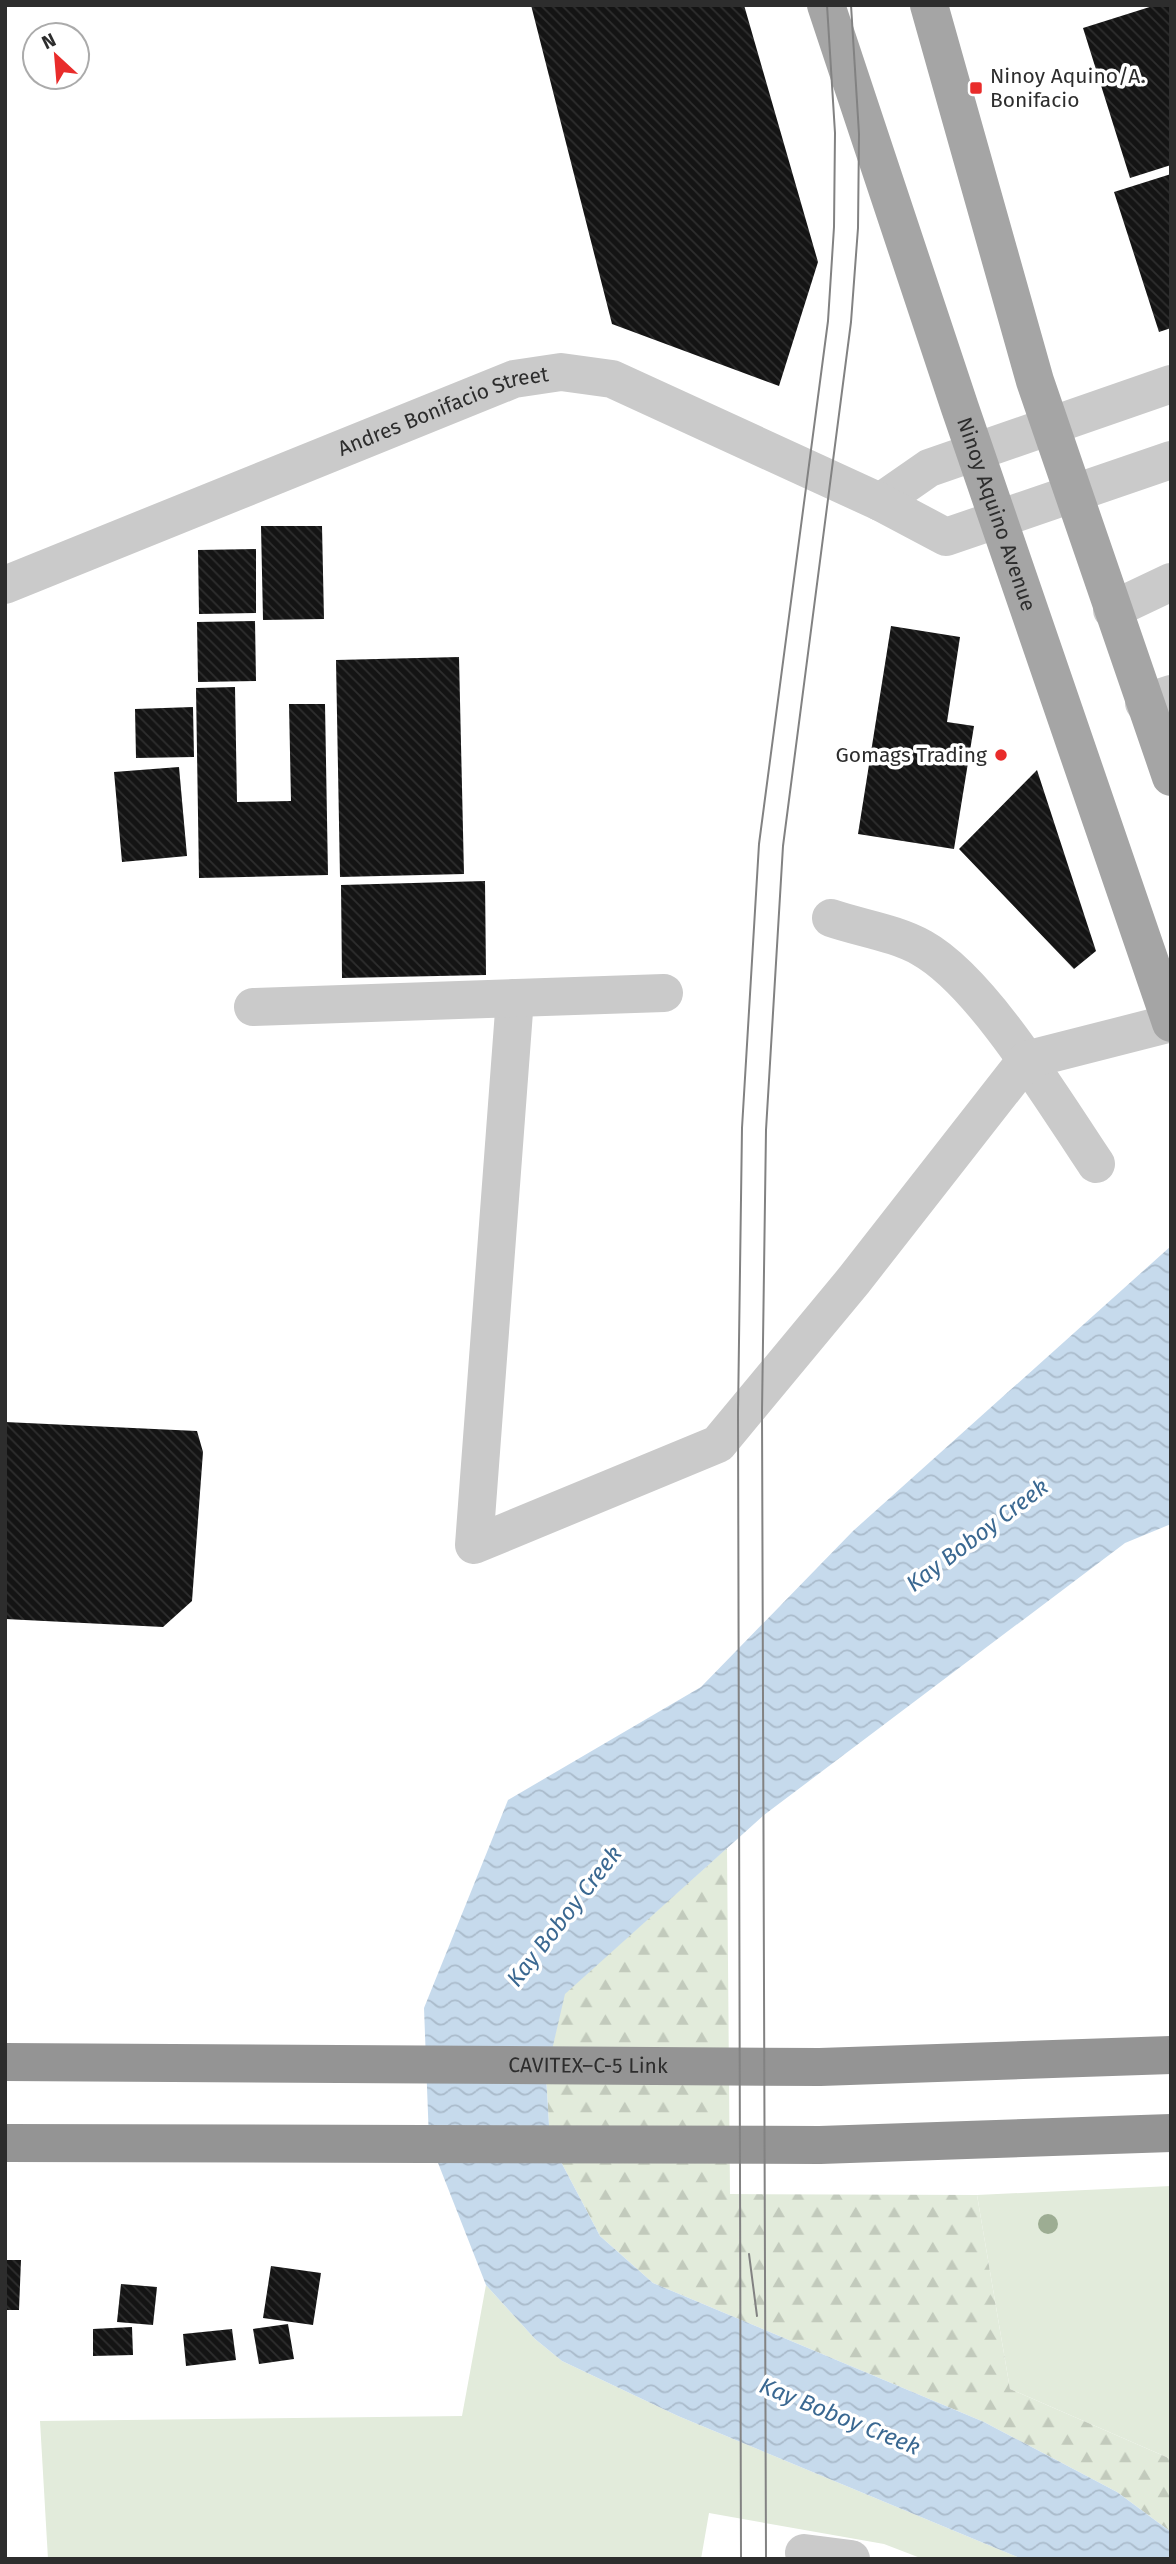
<svg xmlns="http://www.w3.org/2000/svg" width="1176" height="2564" viewBox="0 0 1176 2564" font-family="'Fira Sans',sans-serif">
  <defs>
    <pattern id="forest-firs" width="22" height="20" patternUnits="userSpaceOnUse" patternTransform="scale(1.75)"><rect width="22" height="20" fill="#e2ebdb"/><path d="M5 1l3.5 6h-7zM16 11l3.5 6h-7z" fill="#c2cabc"/></pattern>
    <pattern id="water-waves" width="16" height="10" patternUnits="userSpaceOnUse" patternTransform="scale(1.75)"><rect width="16" height="10" fill="#c6daec"/><path d="M0 5q4-4 8 0t8 0" fill="none" stroke="#aabbcb"/></pattern>
    <pattern id="building-back-hatch" width="6" height="6" patternUnits="userSpaceOnUse" patternTransform="scale(1.75)"><rect width="6" height="6" fill="#141414"/><path d="M-1 5l2 2M0 0l6 6M5-1l2 2" fill="none" stroke="#2e2e2e"/></pattern>
  </defs>
  <rect width="100%" height="100%" fill="#fff"/>
  <!-- grass -->
  <path fill="#e2ebdb" d="M1171,2186V2459L1010,2389L977,2195Z
    M486,2285L535,2339L562,2361L678,2416L1022,2559H923L884,2544L709,2513L701,2559H48L40,2421L462,2416Z"/>
  <!-- forest -->
  <path fill="url(#forest-firs)" d="M727,1848L730,2194L977,2195L1010,2389L1171,2459V2532L1117,2492L984,2422L653,2283L600,2236L550,2141L546,2076L564,1994Z"/>
  <!-- water -->
  <path fill="url(#water-waves)" d="M1171,1246V1524L1125,1543L764,1815L565,1994L546,2076L550,2141L600,2236L653,2283L984,2422L1117,2492L1171,2532V2559H1022L678,2416L562,2361L535,2339L486,2285L429,2140L424,2008L508,1800L701,1687L853,1531Z"/>
  <!-- building -->
  <path fill="url(#building-back-hatch)" d="M531,5H744L818,262L779,386L612,324Z
    M1156,5H1171V165L1130,178L1083,28Z
    M1171,174V328L1159,332L1114,192Z
    M261,526H322L324,619L263,620Z
    M256,549V613L199,614L198,550Z
    M255,621L256,681L198,682L197,622Z
    M891,626L960,637L947,722L974,726L954,849L858,834Z
    M459,657L464,874L340,877L336,660Z
    M235,687L237,802L291,801L289,704H325L328,875L199,878L196,688Z
    M193,707L194,757L136,758L135,709Z
    M179,767L187,856L122,862L114,772Z
    M1037,770L1096,951L1074,969L959,849Z
    M485,881L486,975L342,978L341,885Z
    M5,1422L197,1431L203,1452L192,1601L163,1627L5,1619Z
    M5,2260H21L19,2310H5Z
    M271,2266L321,2273L313,2325L263,2318Z
    M121,2284L157,2287L153,2325L117,2322Z
    M288,2324L294,2359L259,2364L253,2329Z
    M132,2327L133,2355L93,2356V2329Z
    M232,2329L236,2360L186,2366L183,2334Z"/>
  <g fill="none" stroke-linecap="round" stroke-linejoin="round">
    <!-- minor -->
    <g stroke="#cacaca" stroke-width="38">
      <path d="M880,502L929,468L1171,384"/>
      <path id="s1" d="M5,585L514,379L561,372L612,379L880,502L946,537L1171,460"/>
      <path d="M1112,610L1171,582"/>
      <path d="M1144,703L1171,694"/>
      <path d="M831,918C860,928 896,933 922,948C983,982 1056,1105 1096,1164"/>
      <path d="M515,998L474,1545L718,1444L854,1280L1026,1060L1171,1023"/>
      <path d="M253,1007L664,993"/>
      <path d="M804,2553L851,2559"/>
    </g>
    <!-- major -->
    <g stroke="#a5a5a5" stroke-width="38">
      <path id="s2" d="M826,5L960,408L1171,1023"/>
      <path d="M929,5L1035,381L1171,777"/>
    </g>
    <!-- highway -->
    <g stroke="#949494" stroke-width="38">
      <path id="s3" d="M5,2062L820,2067L1171,2055"/>
      <path d="M5,2143L820,2145L1171,2133"/>
    </g>
    <!-- tram -->
    <path stroke="#828282" stroke-width="2" d="M749,2254L757,2316
      M741,2559L738,1413L742,1128L759,844L828,321L834,227L835,133L827,5
      M766,2559L762,1412L766,1130L783,846L851,322L858,228L859,134L851,5"/>
  </g>
  <!-- trees -->
  <circle fill="#9dad93" cx="1048" cy="2224" r="10"/>
  <!-- markers -->
  <g fill="#e92c2b" stroke="#fff" stroke-width="2.5">
    <rect x="969" y="81" width="14" height="14" rx="3.5"/>
    <circle cx="1001" cy="755" r="7"/>
  </g>
  <g text-anchor="middle" stroke-width="7" stroke-linejoin="round" paint-order="stroke">
    <!-- poi labels -->
    <g font-size="21" fill="#2d2d2d" stroke="#fff" text-anchor="start">
      <text x="990" y="83">Ninoy Aquino/A.<tspan x="990" dy="24">Bonifacio</tspan></text>
      <text x="987" y="762" text-anchor="end">Gomags Trading</text>
    </g>
    <!-- street labels -->
    <g font-size="21" fill="#2d2d2d" stroke="#fff">
      <text dy="7" stroke="none"><textPath href="#s1" startOffset="472">Andres Bonifacio Street</textPath></text>
      <text dy="7" stroke="none"><textPath href="#s2" startOffset="537">Ninoy Aquino Avenue</textPath></text>
      <text dy="7" stroke="none"><textPath href="#s3" startOffset="583">CAVITEX–C-5 Link</textPath></text>
    </g>
    <!-- water labels -->
    <g font-size="23" font-style="italic" fill="#3a6891" stroke="#fff">
      <text transform="translate(977 1535) rotate(-37)" y="8">Kay Boboy Creek</text>
      <text transform="translate(564 1916) rotate(-52)" y="8">Kay Boboy Creek</text>
      <text transform="translate(840 2416) rotate(22)" y="8">Kay Boboy Creek</text>
    </g>
  </g>
  <!-- border -->
  <rect width="1176" height="2564" fill="none" stroke="#2d2d2d" stroke-width="14"/>
  <!-- north arrow -->
  <g transform="translate(56 56) rotate(334)"><circle r="33" fill="#ffffff" stroke="#ababab" stroke-width="2"/>
  <path d="M0-5L12 26L0 18L-12 26Z" fill="#e92c2b"/>
  <text y="-10" font-size="19" font-weight="bold" text-anchor="middle" fill="#2d2d2d">N</text>
  </g>
</svg>
